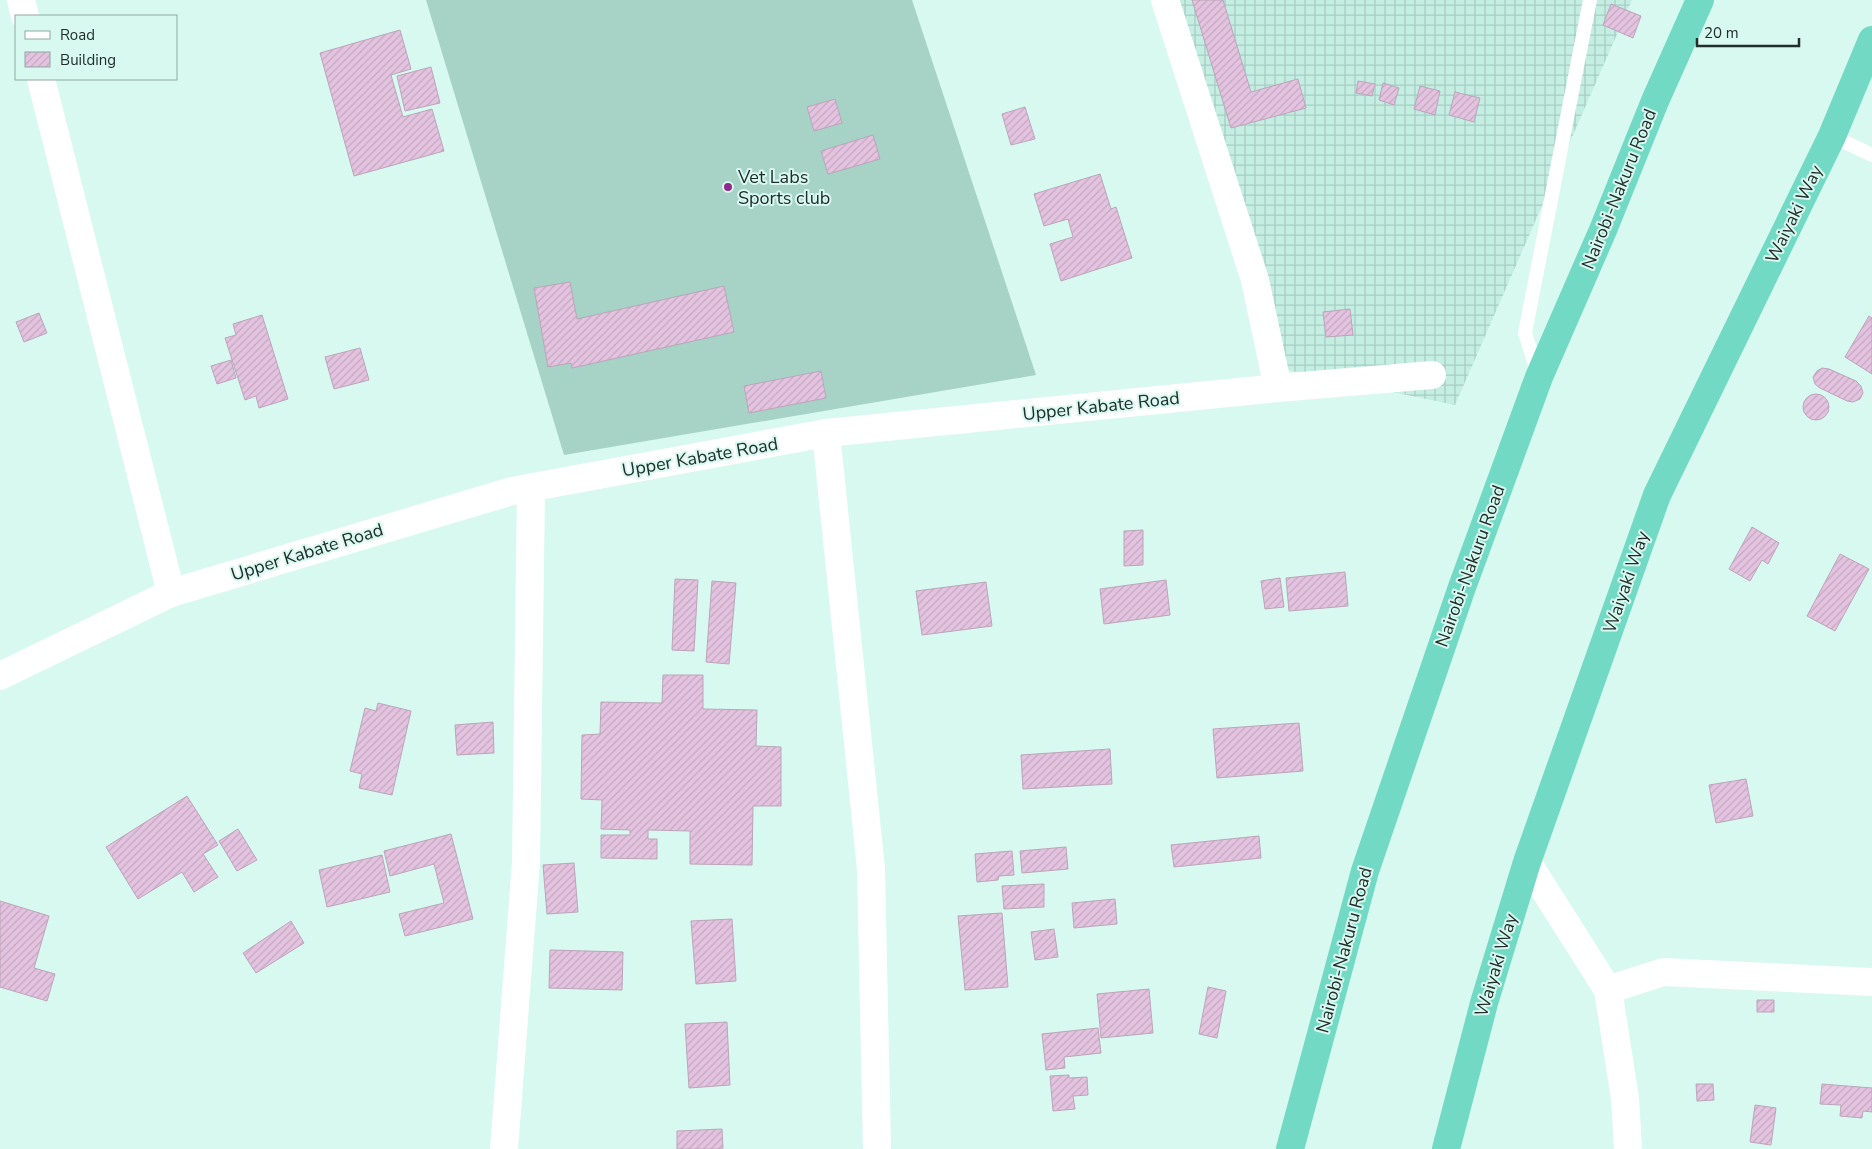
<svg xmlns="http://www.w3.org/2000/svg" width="1872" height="1149" viewBox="0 0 1872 1149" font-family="'Nunito Sans',sans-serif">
  <defs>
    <pattern id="industrial-grid" width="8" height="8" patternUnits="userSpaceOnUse" patternTransform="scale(1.25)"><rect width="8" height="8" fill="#c4eee2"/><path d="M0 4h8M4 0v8" fill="none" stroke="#a8ccc2"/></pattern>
    <pattern id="building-hatch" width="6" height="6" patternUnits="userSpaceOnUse" patternTransform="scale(1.25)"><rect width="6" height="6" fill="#e4c3e0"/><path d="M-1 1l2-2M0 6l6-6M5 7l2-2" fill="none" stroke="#c3a8c0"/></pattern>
  </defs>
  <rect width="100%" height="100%" fill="#d8f9ef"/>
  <!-- industrial -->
  <path fill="url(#industrial-grid)" d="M1175,0H1632L1455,405L1287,370Z"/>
  <!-- pitch -->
  <path fill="#a7d3c7" d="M426,0H912L1036,375L564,455Z"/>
  <!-- building -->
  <path fill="url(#building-hatch)" stroke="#bba5b8" d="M1192,0H1223L1251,92L1298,79L1306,108L1231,128Z
    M1611,4L1641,16L1633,38L1603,25Z
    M400,30L411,69L391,75L403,117L432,109L444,151L354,176L320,53Z
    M431,67L440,103L405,111L397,76Z
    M1358,81L1375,84L1372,96L1356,93Z
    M1383,83L1399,88L1394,105L1379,100Z
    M1420,86L1440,91L1435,115L1414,109Z
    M1455,92L1480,98L1474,122L1449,115Z
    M835,99L842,123L814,131L807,107Z
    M1025,107L1035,139L1011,145L1002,114Z
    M873,135L880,159L828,174L821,151Z
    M1100,174L1111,209L1116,207L1132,258L1061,281L1050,244L1073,237L1068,219L1044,226L1034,194Z
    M570,282L577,319L724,286L734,332L572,368L571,363L548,367L534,288Z
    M1350,309L1353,335L1326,337L1323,312Z
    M39,313L47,333L24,342L16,322Z
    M262,315L288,399L259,408L256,396L245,400L225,338L236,335L233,324Z
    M1869,316L1872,318V374L1845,357Z
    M360,348L369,380L334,389L325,357Z
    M231,360L236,378L217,384L211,366Z
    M1822,368L1829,369L1856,381L1861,386L1863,393L1860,399L1853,402L1847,401L1820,388L1815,384L1813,377L1817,371Z
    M821,371L826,398L749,413L744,386Z
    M1803 407a13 13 0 1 1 26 0a13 13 0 1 1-26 0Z
    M1752,527L1779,543L1768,564L1762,560L1750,581L1729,569Z
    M1143,530V565L1124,566V531Z
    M1840,554L1869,569L1835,631L1807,616Z
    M1345,572L1348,606L1289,611L1286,578Z
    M1280,578L1284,607L1265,609L1261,581Z
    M675,579L698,580L694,651L672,650Z
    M1166,580L1170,615L1104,624L1100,589Z
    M712,581L736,583L729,664L706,662Z
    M986,582L992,626L922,635L916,591Z
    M663,675H703V709L757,710L756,746L781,747V806H753L752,865L690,864V831L648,830V839H657V859L601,858V835H630V830L601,829L602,800L581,799L582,735L600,734L601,702L662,703Z
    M378,703L411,711L392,795L359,788L362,774L350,771L365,708L376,711Z
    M493,722L494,753L457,755L455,725Z
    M1299,723L1303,771L1217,778L1213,729Z
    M1110,749L1112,784L1023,789L1021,755Z
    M1746,779L1753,816L1716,823L1709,785Z
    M187,796L218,845L203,854L218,877L194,892L182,872L138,899L106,847Z
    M238,829L257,860L237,871L219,841Z
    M451,834L473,919L405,936L399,914L444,903L434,864L390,876L384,851Z
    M1259,836L1261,858L1174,867L1171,845Z
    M1066,847L1068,869L1022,873L1020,851Z
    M1012,851L1014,875L999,876L998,880L977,882L975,854Z
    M382,855L390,892L327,907L319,870Z
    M574,863L578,912L547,914L543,865Z
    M1044,884V907L1004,909L1002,886Z
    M1115,899L1117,924L1074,928L1072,903Z
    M0,901L49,916L34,968L55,974L47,1001L0,987Z
    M1002,913L1008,987L965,990L958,916Z
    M732,919L736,981L696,984L691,921Z
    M291,921L304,943L256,973L243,953Z
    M1054,929L1058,957L1035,960L1031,932Z
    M550,950L623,952L622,990L549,988Z
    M1208,987L1226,991L1217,1038L1199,1034Z
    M1149,989L1153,1033L1101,1038L1097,994Z
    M1757,1000H1774V1012H1757Z
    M727,1022L730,1085L689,1088L685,1024Z
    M1098,1028L1101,1053L1064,1057L1065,1068L1046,1070L1042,1034Z
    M1069,1075V1078L1087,1077L1088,1095L1073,1096L1075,1109L1053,1111L1050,1076Z
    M1696,1084H1713L1714,1100L1697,1101Z
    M1822,1084L1872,1088V1112L1863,1111L1862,1118L1840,1116L1841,1105L1820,1104Z
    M1755,1105L1776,1108L1771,1145L1750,1142Z
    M722,1129L723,1149H677V1131Z"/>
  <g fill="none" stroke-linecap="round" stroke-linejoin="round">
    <!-- service -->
    <path stroke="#fff" stroke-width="14" d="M1832,136L1872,155
      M1538,374L1525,333L1590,0"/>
    <!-- minor -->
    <path stroke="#fff" stroke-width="28" d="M21,0L25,16
      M1165,0L1255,280L1278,388
      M41,79L171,593
      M1527,862L1608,990L1663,972L1872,982
      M1608,990L1625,1098L1628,1149
      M504,1149L526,862L531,488
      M877,1149L871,869L826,433L1278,388L1432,375"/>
    <!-- tertiary -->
    <path stroke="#fff" stroke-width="28" d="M0,676L171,593L512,491L826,433"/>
    <!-- trunk -->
    <path stroke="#72dac4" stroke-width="28" d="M1290,1149L1365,871L1461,590L1539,377L1603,230L1655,101L1700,0
      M1446,1149L1484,1003L1527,862L1657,495L1832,136L1872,40"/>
  </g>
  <!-- markers -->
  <circle fill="#91288c" stroke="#d8f9ef" stroke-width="2" cx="728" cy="187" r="5"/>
  <g text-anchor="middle" stroke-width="4" stroke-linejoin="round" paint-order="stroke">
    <!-- poi labels -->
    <g font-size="18" fill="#222e2b" stroke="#d8f9ef" text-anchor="start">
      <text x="738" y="183">Vet Labs<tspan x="738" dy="21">Sports club</tspan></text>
    </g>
    <!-- street labels -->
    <g font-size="18" fill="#222e2b" stroke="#d8f9ef">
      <text transform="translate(1619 189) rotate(-68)" y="6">Nairobi-Nakuru Road</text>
      <text transform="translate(1794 214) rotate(-64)" y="6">Waiyaki Way</text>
      <text transform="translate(1101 406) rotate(-6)" y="6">Upper Kabate Road</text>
      <text transform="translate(700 457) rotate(-10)" y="6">Upper Kabate Road</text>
      <text transform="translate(307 552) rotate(-17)" y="6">Upper Kabate Road</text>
      <text transform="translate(1470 566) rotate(-70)" y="6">Nairobi-Nakuru Road</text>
      <text transform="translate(1626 582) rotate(-71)" y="6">Waiyaki Way</text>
      <text transform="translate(1344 950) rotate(-75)" y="6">Nairobi-Nakuru Road</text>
      <text transform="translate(1496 965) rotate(-73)" y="6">Waiyaki Way</text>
    </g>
  </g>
  <!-- legend -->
  <rect x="15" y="15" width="162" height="65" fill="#d8f9ef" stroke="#8fa8a1"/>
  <rect x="25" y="31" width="25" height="8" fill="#ffffff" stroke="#8fa8a1"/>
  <text x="60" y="40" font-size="15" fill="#222e2b">Road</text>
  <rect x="25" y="52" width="25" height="15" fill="url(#building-hatch)" stroke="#8fa8a1"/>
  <text x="60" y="65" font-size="15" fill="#222e2b">Building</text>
  <!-- scale -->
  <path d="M1697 38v8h102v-8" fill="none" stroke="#222e2b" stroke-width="2.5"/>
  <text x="1704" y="38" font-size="15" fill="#222e2b" stroke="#d8f9ef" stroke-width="4" paint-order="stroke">20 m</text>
</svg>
